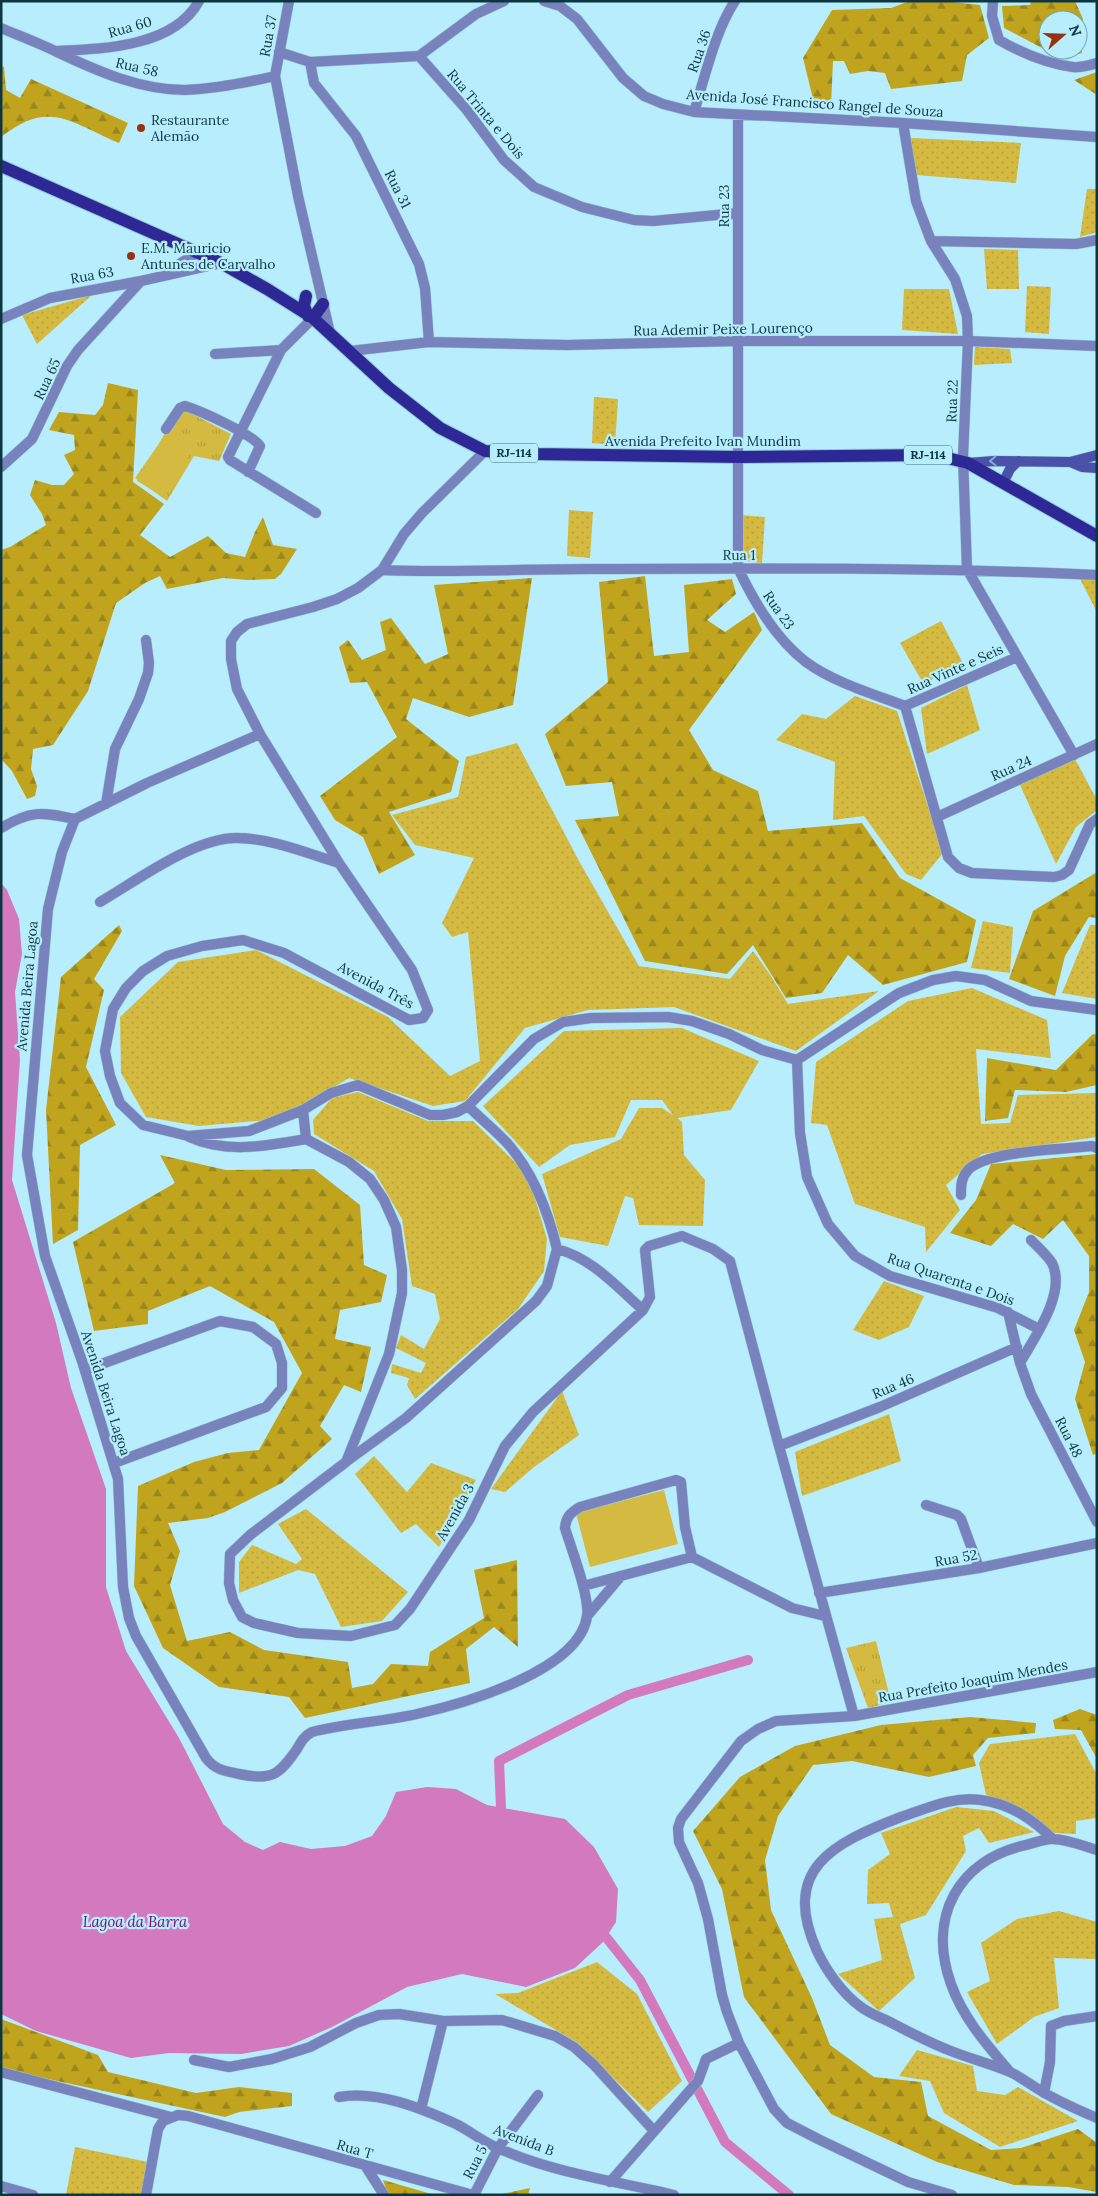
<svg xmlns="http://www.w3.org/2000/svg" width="1098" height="2196" viewBox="0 0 1098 2196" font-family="Lora,serif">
  <defs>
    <pattern id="grass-dots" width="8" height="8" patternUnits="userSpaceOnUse" patternTransform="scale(1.25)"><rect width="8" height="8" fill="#d5ba41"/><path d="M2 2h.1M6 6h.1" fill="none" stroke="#b6a03a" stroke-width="1.8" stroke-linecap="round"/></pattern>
    <pattern id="forest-firs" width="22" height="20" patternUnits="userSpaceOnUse" patternTransform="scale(1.25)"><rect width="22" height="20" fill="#c0a41e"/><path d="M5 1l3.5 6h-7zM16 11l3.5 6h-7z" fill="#9a861c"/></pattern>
    <pattern id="park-tufts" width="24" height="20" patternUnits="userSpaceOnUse" patternTransform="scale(1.25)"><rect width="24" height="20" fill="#d5ba41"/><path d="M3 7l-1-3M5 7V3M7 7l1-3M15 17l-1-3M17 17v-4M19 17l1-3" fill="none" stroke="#b6a03a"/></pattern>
  </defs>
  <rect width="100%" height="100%" fill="#b7edfc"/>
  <!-- grass -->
  <path fill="url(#grass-dots)" d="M911,138L1021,143L1016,183L916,175Z
    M1087,189H1097V232L1080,237Z
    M984,249L1018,250L1019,289H987Z
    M1027,286L1051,287L1049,334L1025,332Z
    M904,289H949L958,334L902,330Z
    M92,295L37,344L22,315Z
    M975,347L1010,349L1012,363L974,365Z
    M594,397L618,399L615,445L592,443Z
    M569,510L593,512L590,558L567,556Z
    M741,515L765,517L762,563L739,561Z
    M1080,579H1097V612Z
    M941,621L965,667L923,683L900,643Z
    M967,685L980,730L927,754L921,708Z
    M855,696L897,711L943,853L921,880L906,874L864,816L833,820L835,762L776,740L802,714L826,719Z
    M517,743L579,861L639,966L730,979L753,951L771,976L788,1004L879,991L796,1051L674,1007L588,1010L525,1028L465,1101L433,1106L349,1078L280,1119L199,1126L146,1117L121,1073L120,1017L178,962L256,950L388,1017L450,1076L480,1061L468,932L452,937L442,923L474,858L415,845L392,815L458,797L466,757Z
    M1075,759L1097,800V810L1076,827L1056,864L1020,785Z
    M983,921L1013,927L1010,973L971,968Z
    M1090,925H1097V999L1062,993Z
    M972,988L1047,1020L1051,1058L976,1049L981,1124L1010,1123L1018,1095L1097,1093V1137L982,1154L946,1185L960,1210L926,1252L925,1227L855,1204L827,1125L811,1123L816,1062L908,1001Z
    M682,1028L759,1061L731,1110L677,1118L682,1122L684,1155L705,1180L703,1226L639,1225L633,1198L625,1196L608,1246L560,1237L542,1174L621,1139L639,1108H662L673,1115L662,1100H631L615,1137L570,1145L539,1167L483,1106L564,1031Z
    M358,1092L428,1121H473L519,1166L534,1195L547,1239L544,1271L518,1309L415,1399L407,1385L409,1378L391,1373L392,1364L421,1373L426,1363L396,1348L401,1335L424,1349L440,1319L435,1294L412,1286L402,1219L374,1171L314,1134L313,1120L332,1098Z
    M884,1281L924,1296L909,1327L879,1340L853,1330Z
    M562,1391L579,1435L534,1467L505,1492L491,1489Z
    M889,1414L901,1461L802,1496L795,1452Z
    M374,1456L407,1492L431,1463L476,1480L439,1547L416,1524L401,1533L355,1474Z
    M306,1509L408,1592L382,1621L341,1627L315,1574L298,1570L239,1593V1562L252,1545L296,1564L302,1559L278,1524Z
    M1075,1734L1097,1775V1818L1076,1821V1834L1055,1833L986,1795L979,1763L990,1744Z
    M956,1807L994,1811L1034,1832L989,1843L979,1828L963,1836L966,1851L926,1915L900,1924L915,1978L879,2011L838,1974L882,1960L874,1919L893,1917L889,1903L867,1904L868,1870L890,1854L881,1833Z
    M1059,1911L1097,1922V1959L1054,1958L1059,2008L1034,2017L997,2044L967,1992L990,1981L981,1943L1017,1919Z
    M597,1962L637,1994L682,2081L648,2112L578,2043L495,1994L518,1993Z
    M917,2050L973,2066L977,2091L1005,2095L1018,2087L1078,2121L1000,2147L944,2113L930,2081L899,2076Z
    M75,2147L148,2162L142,2195H66Z"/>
  <!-- forest -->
  <path fill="url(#forest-firs)" d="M910,1H943L980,5L989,38L967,55L962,81L891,89L885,73L868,71L850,74L844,61H833L831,105L814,103L803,58L832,10L891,8Z
    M1031,1H1075L1083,19L1082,53L1066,57L1065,50H1078V20H1048V37L1042,48L1004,28L1002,6L1030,5Z
    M1,66L4,67L6,90L20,98L31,79L128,123L119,143C70,122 49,99 1,137Z
    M1097,72V95L1074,80Z
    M108,383L138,390L133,482L164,504L140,535L170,557L208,536L226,553L245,557L255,532L263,517L273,545L297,549L281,574L275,579L248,580L223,578L167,589L160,576L145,583L116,603L88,691L53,745L33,749L31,769L37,786L35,796L27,799L12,771L1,759V550L10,547L46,525L42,514L30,495L35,480L52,485H64L74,474L64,455L75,450L74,435L49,430L59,412L95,415L103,405Z
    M645,576L654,656L689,652L684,585L732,579L736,594L707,620L725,632L754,612L762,630L689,730L713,770L758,791L768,831L862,823L900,878L976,920L967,962L883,985L848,955L822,993L786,998L753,945L727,974L645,961L575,820L619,816L612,782L566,786L545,734L608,682L599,582Z
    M532,578L513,705L469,717L413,698L406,719L459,761L451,792L389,812L415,855L379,874L363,837L335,820L320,796L397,737L367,682L350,683L339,647L348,640L362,660L386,650L380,622L391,618L425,664L448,654L434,585Z
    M1097,872V918L1089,917L1065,956L1055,996L1009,979L1033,911Z
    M119,925L122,931L94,979L104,990L86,1067L116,1125L80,1145L78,1230L53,1244L46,1110L61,977Z
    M1093,1034L1097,1035V1085L1066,1092L1015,1090L1008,1118L985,1121L987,1058L1056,1070Z
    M1097,1154V1453L1093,1455L1075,1399L1085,1362L1074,1330L1089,1292V1256L1063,1220L1043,1239L1013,1224L991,1246L950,1233L976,1200L991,1164Z
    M160,1155L226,1170L314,1169L360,1205L364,1265L387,1275L381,1302L340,1310L335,1339L371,1347L361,1392L344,1385L320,1426L332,1439L282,1483L225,1512L208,1518L168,1523L180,1551L170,1585L187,1641L230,1632L264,1650L348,1662L352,1688L373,1684L391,1664L428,1666L430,1652L484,1618L474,1570L517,1560L518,1647L494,1627L466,1649L470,1683L305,1718L289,1697L219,1687L163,1648L134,1586L138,1486L194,1462L228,1453L259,1450L302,1373L274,1322L210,1286L148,1311V1324L94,1331L73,1242L175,1183Z
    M1080,1709L1097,1715V1759L1081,1730L1055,1729L1053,1720Z
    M970,1717L1036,1723L1035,1733L988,1738L973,1755L976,1766L929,1777L852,1761L813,1765L778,1816L765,1860L771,1910L812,1998L830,2045L874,2077L921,2082L928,2116L991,2150L1021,2148L1078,2129L1097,2143V2192L1068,2187L1014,2185L937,2162L831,2114L744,1997L722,1889L693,1831L740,1777L795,1746L881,1725Z
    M1,2019L98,2055L108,2072L196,2093L239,2087L292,2093V2106L239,2112L225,2117L1,2069Z
    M383,2180L435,2195H388Z
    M530,2188L528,2195H497Z"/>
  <!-- park -->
  <path fill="url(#park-tufts)" d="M183,409L231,434L219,461L194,456L167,501L135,478Z
    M876,1641L891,1702L868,1708L846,1648Z"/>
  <!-- garden -->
  <path fill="#d5ba41" d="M168,428L195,444L164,497L137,481Z
    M664,1490L678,1544L590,1567L576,1513Z"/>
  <!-- water -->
  <path fill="#d379be" d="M1,883L7,890L19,919L22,954L15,992L20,1060L12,1180L56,1323L71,1388L106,1489V1587L126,1651L179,1738L223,1824L245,1842L263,1850L280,1842L311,1849L345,1846L372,1836L386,1816L396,1792L427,1787L456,1789L487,1805L565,1819L594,1847L618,1889L616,1922L603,1942L575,1968L526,1987L462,1974L407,1987L332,2027L289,2046L241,2054L169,2053L131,2058L36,2031L1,2014Z"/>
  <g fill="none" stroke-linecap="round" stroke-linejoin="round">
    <!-- canal -->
    <path stroke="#d379be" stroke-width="10" d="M501,1808L499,1761L628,1695L748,1660
      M606,1937L640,1980L725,2142L789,2195"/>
    <defs>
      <path id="street" d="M289,1L275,76L298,196L330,333
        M544,1L560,6L577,19L623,78L644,96L663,104L694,112L903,123L1097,137
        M993,1L992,16L999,40C1020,52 1048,64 1073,67C1081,68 1090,65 1097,63
        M1,28C20,36 39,43 57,52C97,71 140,90 185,90C215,89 245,83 275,76
        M57,51C102,49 174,47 199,1
        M279,52L310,62L419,56L476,14L504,1
        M419,56L466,109L504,160L534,187L582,207L634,220L653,221L738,213
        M310,62L314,83L356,136L419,264L425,288L429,342
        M694,112C705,77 715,31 735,1
        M738,115V568C754,602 776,639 806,662C833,682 873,694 905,706L948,857L959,868L972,873L1054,877L1062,875L1069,870L1090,824L1097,819
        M903,123L916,201L931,241L955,279L967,316L968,341L963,457L967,569L1074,755
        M931,241L1076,244L1097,240
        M166,273L196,253
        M313,318L281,350L228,457L230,460L316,513
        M1,319L50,298L141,281L221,263
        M350,351L429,342L567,345L738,341H968L1097,346
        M215,354L281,350
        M166,429L180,408L185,406C201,411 252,434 260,446L248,472
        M485,451L422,513L404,534L382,570L358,588L337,599L313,607L247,624L237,632L231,641V659L237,689L260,734L147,783L75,819L62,852L48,909L27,1155L45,1256L82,1361L118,1479L123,1587L129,1618L136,1636L206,1758C215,1770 225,1771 239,1774C272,1781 279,1775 297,1749C301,1742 304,1736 312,1732C346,1723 382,1722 417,1714C462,1704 580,1671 587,1616C590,1597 571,1548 565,1528C566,1517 570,1513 580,1507L676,1480L681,1482L685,1527L692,1557L792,1608L825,1616
        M1,467L32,439L67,366L78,350L141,281
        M382,570C451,573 521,569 590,569C759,568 928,567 1097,575
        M905,706L1017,657
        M260,734L339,863L412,970L428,1010L423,1018L409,1020L284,953L243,940L202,946L167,956L143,971L126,988L113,1009L105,1051L110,1076L120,1103L143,1125L188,1136L249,1131L303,1110L331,1093L358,1085L430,1115H443L457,1112L468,1106L534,1039L563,1022L591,1018L668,1017L692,1021L729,1034L762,1050L797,1060L899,993L933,980L956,976L985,980L1031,1001L1097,1010
        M106,804L115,749L139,699L148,673L149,663L146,640
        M937,817L1097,744
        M1,828C31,810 42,812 75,819
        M100,902C136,881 194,838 236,838C271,838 306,853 339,863
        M797,1060L800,1133L807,1177L828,1224L855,1256L890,1276L998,1308L1039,1329
        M468,1106C481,1119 496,1131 508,1144C534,1174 548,1211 557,1249
        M303,1110L306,1139L349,1162L370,1179L384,1200L396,1227L402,1270V1293L389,1354L346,1462L250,1535L230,1554L229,1583L233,1600L242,1617L254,1623L298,1633L351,1636L395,1625L410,1609L469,1520L505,1446L533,1412L643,1310L650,1297L645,1250L649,1246L682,1236L713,1249L730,1261L779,1446L854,1716
        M189,1137C227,1154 266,1146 306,1139
        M961,1195C961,1185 961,1178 968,1170C985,1151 1064,1149 1092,1146L1097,1148
        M1008,1312L1020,1363L1031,1394L1097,1522
        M1020,1363C1034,1338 1067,1293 1052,1263C1047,1255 1038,1247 1031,1240
        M85,1370L220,1321L253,1327L276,1344L282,1363V1388L266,1407L114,1463
        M779,1446L880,1407L1017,1347
        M347,1461L406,1418L536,1301L547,1286L557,1249C592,1258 617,1287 643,1310
        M926,1505L957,1515L961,1519L979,1568
        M583,1586L692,1557
        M819,1593L979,1568L1097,1543
        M588,1615L621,1576
        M1053,1839C1032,1819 1011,1804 981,1800C953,1796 928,1808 901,1817C833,1843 780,1869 817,1951C827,1972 843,1994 861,2007C869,2013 879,2017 888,2021C907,2031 926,2041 946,2049C967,2058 989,2063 1010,2072C1021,2077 1032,2086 1043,2092C1060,2102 1078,2110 1097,2118
        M194,2060L229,2067L272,2059L310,2047L356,2023L379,2015L399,2014L443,2021L502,2020L555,2036L574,2047L594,2065L654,2131
        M1,2072L171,2117
        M1010,2072C987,2045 963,2018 951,1984C927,1917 958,1860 1026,1845C1034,1843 1044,1839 1052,1839C1066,1839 1084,1846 1097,1850
        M1044,2093L1050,2062L1051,2026L1064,2021L1097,2016
        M339,2097C377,2090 421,2108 456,2124C470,2131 483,2142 498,2148C553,2173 616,2181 674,2195
        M421,2109L443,2021
        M366,2167L384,2195
        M610,2182L698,2081L706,2059L739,2043
        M1,2186L33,2195
        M146,2195L158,2129L163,2121L178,2115L188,2116L473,2195
        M474,2195L498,2148L538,2095
        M952,2195L908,2182L818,2139L787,2123L774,2109L739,2043L727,2012L722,1995L708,1919L698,1883L679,1842L678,1828L681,1819L741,1741L758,1729L776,1721L854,1716L1097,1672"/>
      <path id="secondary" d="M1070,462L1082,467L1097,468
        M968,463L994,461L1070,462L1097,455
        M1003,483L1010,469L1018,461"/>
      <path id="primary" d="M1,166L221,263L267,289L313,318L389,388L440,428L485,451L535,454L739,457L935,455L968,463L1097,536
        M306,296L304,306L308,316
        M313,318L323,304"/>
    </defs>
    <!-- street casing -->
    <use href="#street" stroke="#95c9d7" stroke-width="11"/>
    <!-- secondary casing -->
    <use href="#secondary" stroke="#95c9d7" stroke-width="11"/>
    <!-- primary casing -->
    <use href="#primary" stroke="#95c9d7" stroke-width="14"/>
    <!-- street -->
    <use href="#street" stroke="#7883be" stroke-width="10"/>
    <!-- secondary -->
    <use href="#secondary" stroke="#4a51a8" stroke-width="10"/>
    <!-- primary -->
    <use href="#primary" stroke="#2e2896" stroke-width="12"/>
  </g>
  <!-- one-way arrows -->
  <defs><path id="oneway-chevron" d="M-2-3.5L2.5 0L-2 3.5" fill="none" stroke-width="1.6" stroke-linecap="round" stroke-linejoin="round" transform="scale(1.25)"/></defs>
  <use stroke="#86a7d6" href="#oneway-chevron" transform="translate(993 461) rotate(178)"/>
  <!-- markers -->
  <g fill="#983012" stroke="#b7edfc" stroke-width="2">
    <circle cx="141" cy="128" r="5"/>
    <circle cx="131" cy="256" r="5"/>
  </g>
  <g text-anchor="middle" stroke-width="4.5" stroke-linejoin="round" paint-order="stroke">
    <!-- shield labels -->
    <g fill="#b7edfc" stroke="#3f6e79" stroke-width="1">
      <rect x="490" y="443.5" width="48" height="19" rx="4"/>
      <rect x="904" y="445.5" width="48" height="19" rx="4"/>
    </g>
    <g font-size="12" font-weight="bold" fill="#0c3741">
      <text x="514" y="457">RJ-114</text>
      <text x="928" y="459">RJ-114</text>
    </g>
    <!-- street labels -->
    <g font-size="14" fill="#0c3741" stroke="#b7edfc">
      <text transform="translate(130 27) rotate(-16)" y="5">Rua 60</text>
      <text transform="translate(268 36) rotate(-80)" y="5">Rua 37</text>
      <text transform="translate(699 51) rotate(-71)" y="5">Rua 36</text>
      <text transform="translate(137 67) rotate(13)" y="5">Rua 58</text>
      <text transform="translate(815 103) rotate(4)" y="5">Avenida José Francisco Rangel de Souza</text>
      <text transform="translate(486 114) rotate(50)" y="5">Rua Trinta e Dois</text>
      <text transform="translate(398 189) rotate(63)" y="5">Rua 31</text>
      <text transform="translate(724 206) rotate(-90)" y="5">Rua 23</text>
      <text transform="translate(92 275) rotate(-10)" y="5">Rua 63</text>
      <text transform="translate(723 329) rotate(-1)" y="5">Rua Ademir Peixe Lourenço</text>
      <text transform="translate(47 379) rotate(-65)" y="5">Rua 65</text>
      <text transform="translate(952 401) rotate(-88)" y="5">Rua 22</text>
      <text x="703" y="446">Avenida Prefeito Ivan Mundim</text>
      <text x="739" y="560">Rua 1</text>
      <text transform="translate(779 610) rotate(55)" y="5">Rua 23</text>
      <text transform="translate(955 669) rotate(-24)" y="5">Rua Vinte e Seis</text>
      <text transform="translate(1011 768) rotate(-24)" y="5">Rua 24</text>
      <text transform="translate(376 985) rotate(28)" y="5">Avenida Três</text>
      <text transform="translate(27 986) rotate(-85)" y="5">Avenida Beira Lagoa</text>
      <text transform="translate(951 1279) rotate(19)" y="5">Rua Quarenta e Dois</text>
      <text transform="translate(893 1386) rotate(-23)" y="5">Rua 46</text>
      <text transform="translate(106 1393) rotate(72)" y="5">Avenida Beira Lagoa</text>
      <text transform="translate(1069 1437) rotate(63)" y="5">Rua 48</text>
      <text transform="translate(455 1512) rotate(-61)" y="5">Avenida 3</text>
      <text transform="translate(956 1558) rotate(-10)" y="5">Rua 52</text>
      <text transform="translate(973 1681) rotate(-10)" y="5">Rua Prefeito Joaquim Mendes</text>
      <text transform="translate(524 2140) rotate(21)" y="5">Avenida B</text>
      <text transform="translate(355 2149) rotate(16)" y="5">Rua T</text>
      <text transform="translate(475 2162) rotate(-63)" y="5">Rua 5</text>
    </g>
    <!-- poi labels -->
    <g font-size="14" fill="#0c3741" stroke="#b7edfc" text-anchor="start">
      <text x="151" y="125">Restaurante<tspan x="151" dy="16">Alemão</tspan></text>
      <text x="141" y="253">E.M. Mauricio<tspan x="141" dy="16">Antunes de Carvalho</tspan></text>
    </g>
    <!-- water labels -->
    <g font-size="15" font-style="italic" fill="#7d0c6c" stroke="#b7edfc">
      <text x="135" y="1927">Lagoa da Barra</text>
    </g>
  </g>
  <!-- border -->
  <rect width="1098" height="2196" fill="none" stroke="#0c3741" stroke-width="5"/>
  <!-- north arrow -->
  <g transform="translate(1063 35) rotate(70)"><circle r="24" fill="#b7edfc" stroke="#73a4b1"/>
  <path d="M0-4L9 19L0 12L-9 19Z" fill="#983012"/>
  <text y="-8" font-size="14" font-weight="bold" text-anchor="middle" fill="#0c3741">N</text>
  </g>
</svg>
